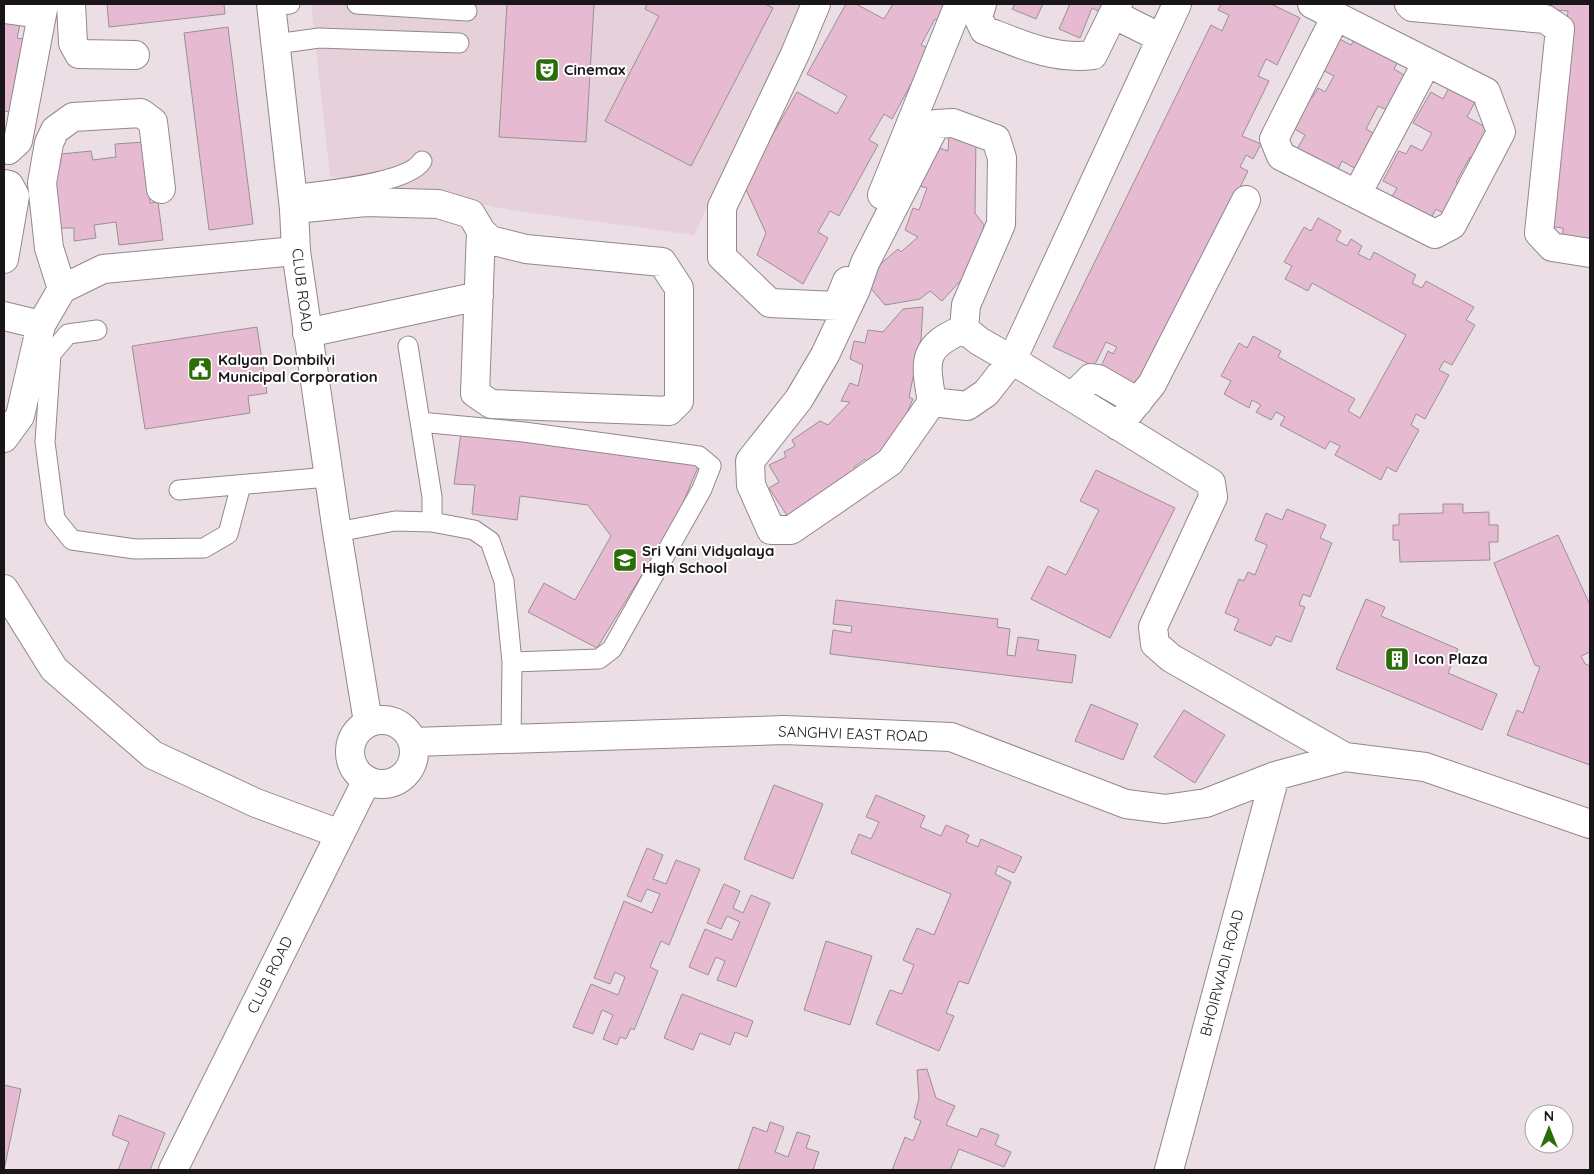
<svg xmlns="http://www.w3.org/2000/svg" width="1594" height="1174" viewBox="0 0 1594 1174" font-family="Quicksand,sans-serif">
  <rect width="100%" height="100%" fill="#ebdee4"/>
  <!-- built -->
  <path fill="#e6d1db" d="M311,4H805L694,235L511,210L330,176Z"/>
  <!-- building -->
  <path fill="#e6bbd1" stroke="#9b8f95" d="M107,4H224L225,14L109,27Z
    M507,4H594L586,142L499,137Z
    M647,4H765L773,8L691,166L605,121L659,16L645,9Z
    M846,4H856L884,19L893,4H954L944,23L935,19L921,45L930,49L892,119L884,114L869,140L878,145L839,216L830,211L818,232L828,238L803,284L757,255L766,233L744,185L797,92L837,114L847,96L807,74Z
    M1015,4H1043L1036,19L1012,9Z
    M1070,4H1110L1105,14L1092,8L1080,38L1059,29Z
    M1221,4H1271L1300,18L1277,65L1266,59L1258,76L1269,81L1242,136L1261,144L1253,159L1246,155L1240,167L1248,171L1144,383L1136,380L1133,385L1100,369L1108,351L1113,354L1117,347L1106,342L1094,366L1053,347L1211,25L1222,31L1229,15L1218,10Z
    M1477,4H1590V243L1563,242V228L1547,226L1568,11Z
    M4,21L20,24L17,38L28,40L30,60L19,58L12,99L23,101L21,114L4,111Z
    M228,27L253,224L209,230L184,33Z
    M1334,36L1351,45L1356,37L1399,60L1394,69L1406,76L1387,110L1378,106L1366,129L1375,134L1356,169L1342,161L1336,173L1296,151L1305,135L1286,124L1303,93L1312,98L1318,88L1325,92L1334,76L1317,67Z
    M1449,88L1475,102L1467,117L1495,132L1479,162L1470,157L1456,182L1465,187L1450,217L1436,209L1429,222L1389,202L1397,188L1383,181L1399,151L1406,154L1411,145L1422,151L1432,133L1413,123L1431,92L1443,99Z
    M949,135L976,137L975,213L984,225L975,258L962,279L942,301L930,291L920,299L885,305L863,279L898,249L901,252L918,237L905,230L913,208L919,210L927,188L920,186L934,146L948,151Z
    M145,142L150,203L158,202L163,240L119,245L116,222L94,225L96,238L74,241V228H56L49,167L61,162V154L91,151L93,160L116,157L115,144Z
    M1318,218L1341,231L1336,240L1347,246L1351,239L1362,246L1358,254L1370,260L1374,252L1416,275L1412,283L1422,288L1426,281L1474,307L1466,320L1475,325L1452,365L1444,361L1439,370L1449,375L1425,419L1416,414L1411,425L1419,430L1396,472L1387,467L1381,480L1335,455L1340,446L1330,441L1325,449L1280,425L1285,417L1276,412L1271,420L1256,412L1261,405L1252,400L1249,408L1224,394L1231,381L1221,376L1239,343L1247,348L1253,336L1281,351L1278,357L1355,399L1348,411L1360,418L1406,335L1312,283L1308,291L1285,279L1292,266L1284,262L1304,227L1311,231Z
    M923,307L921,339L909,397L913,399L895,441L871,465L865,459L854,467L857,472L788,517L769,488L779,482L769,465L786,457L784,452L795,446L792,440L820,421L828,425L850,402L841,401L850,383L858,386L863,365L850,359L854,341L865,343L868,330L883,332L903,309Z
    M257,327L267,393L248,396L250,413L145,429L132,346Z
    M461,433L699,465L676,519L597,648L528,612L544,583L575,600L611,536L588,505L520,496L517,520L472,514L475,485L454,484Z
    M1096,470L1175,508L1110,638L1031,599L1048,566L1066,575L1099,510L1080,501Z
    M1443,504H1463V513L1489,512V525H1498V542H1489L1490,560L1400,562L1399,540H1393V525H1399V514L1443,513Z
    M1287,509L1326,525L1320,538L1332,543L1310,597L1303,594L1299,605L1305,607L1291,642L1276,636L1271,646L1234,630L1239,619L1225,613L1239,579L1244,581L1248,572L1255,575L1267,545L1255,540L1266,513L1282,520Z
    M1558,535L1590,605V652L1581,656L1585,664L1590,666V765L1507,735L1517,710L1523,713L1540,667L1535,665L1494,563Z
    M1366,599L1385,607L1381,616L1458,649L1448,673L1497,694L1482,730L1336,669Z
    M836,600L998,619L997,627L1010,629L1007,655L1015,656L1018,637L1039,640L1037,650L1076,655L1072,683L830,654L833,630L851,633L852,626L833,624Z
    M1091,704L1138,724L1123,760L1075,741Z
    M1184,710L1225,735L1195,783L1154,757Z
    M774,785L823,804L793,879L744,859Z
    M876,795L925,816L920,827L941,836L946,825L969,835L966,842L978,847L981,839L1022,857L1014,873L998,866L995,874L1011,882L968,984L959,981L946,1013L954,1016L939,1051L876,1024L890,990L902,994L914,965L903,960L917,928L934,935L951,894L851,853L859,834L871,839L879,822L866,817Z
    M647,848L663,855L653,879L666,884L676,860L700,869L669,945L661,941L650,967L658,971L634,1030L631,1028L626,1039L620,1037L617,1045L603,1039L613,1015L602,1010L593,1034L573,1027L591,984L618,995L625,977L615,972L610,984L594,978L624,901L652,913L660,894L647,889L641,902L627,896Z
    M724,884L740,891L733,908L743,913L751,895L770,903L736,987L717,980L725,961L716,957L708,975L689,967L705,929L732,940L740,922L727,916L721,929L707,923Z
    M826,941L872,956L850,1025L804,1010Z
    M682,994L753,1021L747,1037L735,1032L730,1045L700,1033L693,1050L664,1038Z
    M927,1069L936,1098L955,1106L946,1125L977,1137L981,1128L999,1135L995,1145L1011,1152L1004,1167L959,1149L950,1170H892L905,1137L913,1141L921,1121L914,1118L919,1098L917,1070Z
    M4,1085L21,1089L4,1170Z
    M119,1115L165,1133L150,1170H118L129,1142L112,1135Z
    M770,1122L784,1127L775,1152L788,1157L797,1132L810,1136L806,1148L819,1152L813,1170H738L753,1127L767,1132Z"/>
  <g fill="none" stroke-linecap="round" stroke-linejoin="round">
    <defs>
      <path id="lane" d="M357,4L467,11
        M272,6L290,4
        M276,44L319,38L459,43
        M292,195C320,191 408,184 422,161
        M97,330L68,334L51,354L45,442L55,519L72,540L135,549L204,548L228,534L241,485
        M408,346L432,497V522
        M420,422L524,432L699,456L711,466L702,489L612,649L599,659L512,662
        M179,490L328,477
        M337,532L395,521L432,522L474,530L490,541L504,581L512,662L511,741"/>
      <path id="street" d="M71,4L73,43L79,54L135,55
        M816,4L795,54L722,207V257L770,303L837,306L847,281
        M982,4L978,17L984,30C1020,44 1054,60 1093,55L1118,4
        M1177,4L1012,360L1211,483L1213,497L1153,627L1155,644L1171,658L1345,757
        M1312,4C1370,33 1428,63 1486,92L1501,132L1452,225L1435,234L1281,156L1274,139L1336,16
        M1409,4L1412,7L1545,19L1560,29L1539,233L1552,247L1590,253
        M4,9L41,14
        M1113,14L1161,38
        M953,123L996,139L1002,158L1001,224L966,305L964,329L979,341L1012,360L986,393L967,406L932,402L890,462L791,530H771L751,485L750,461L799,399L825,355L856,289L865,263L936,124Z
        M4,149L8,150L18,141L44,4
        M4,184L9,185L15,196L4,259
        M1357,194L1427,62
        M882,195L959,4
        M294,209L366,202L438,204L471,214L481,231L490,240L526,249L662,262L679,288V401L669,411L491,404L475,393L481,231
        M62,289L49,248L42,183L49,143L55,130L73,117L141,113L153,122L161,189
        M4,316L41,325
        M307,333L479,296
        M1072,397L1091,378L1098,379L1138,402
        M932,402C925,361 921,347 964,329
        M1118,426L1152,384L1246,200
        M4,438L20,416L41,325L62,289L103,269L296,251
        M4,589L54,669L153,755L256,803L340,834
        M413,742L784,730L951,737L1126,804L1165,809L1206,803L1275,776L1345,757L1425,767L1590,824
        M1169,1170L1275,776"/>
      <path id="secondary" d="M271,4L294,209L296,251L337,532L368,722
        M350 752a32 32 0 1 1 64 0a32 32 0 1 1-64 0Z
        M173,1170L367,780"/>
    </defs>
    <!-- lane casing -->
    <use href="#lane" stroke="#93878d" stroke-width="21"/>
    <!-- street casing -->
    <use href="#street" stroke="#93878d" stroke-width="30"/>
    <!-- secondary casing -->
    <use href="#secondary" stroke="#93878d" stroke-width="30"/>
    <!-- lane -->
    <use href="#lane" stroke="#fff" stroke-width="19"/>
    <!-- street -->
    <use href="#street" stroke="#fff" stroke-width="28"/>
    <!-- secondary -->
    <use href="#secondary" stroke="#fff" stroke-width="28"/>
  </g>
  <!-- icons -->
  <defs>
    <symbol id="theatre-square" viewBox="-11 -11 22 22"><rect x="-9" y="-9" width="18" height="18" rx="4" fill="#2a6e09" stroke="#fff"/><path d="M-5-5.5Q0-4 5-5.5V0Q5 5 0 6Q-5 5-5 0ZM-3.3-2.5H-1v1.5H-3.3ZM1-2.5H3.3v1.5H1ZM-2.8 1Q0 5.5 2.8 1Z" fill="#fff"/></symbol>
    <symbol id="civic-square" viewBox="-11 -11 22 22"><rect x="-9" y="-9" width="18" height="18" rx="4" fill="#2a6e09" stroke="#fff"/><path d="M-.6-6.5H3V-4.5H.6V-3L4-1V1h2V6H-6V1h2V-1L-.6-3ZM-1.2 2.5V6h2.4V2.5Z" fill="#fff"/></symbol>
    <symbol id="school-square" viewBox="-11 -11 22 22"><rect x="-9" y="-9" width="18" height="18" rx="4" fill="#2a6e09" stroke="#fff"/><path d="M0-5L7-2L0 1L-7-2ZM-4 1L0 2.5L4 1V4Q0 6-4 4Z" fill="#fff"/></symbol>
    <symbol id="building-square" viewBox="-11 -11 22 22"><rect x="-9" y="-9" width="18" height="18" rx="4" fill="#2a6e09" stroke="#fff"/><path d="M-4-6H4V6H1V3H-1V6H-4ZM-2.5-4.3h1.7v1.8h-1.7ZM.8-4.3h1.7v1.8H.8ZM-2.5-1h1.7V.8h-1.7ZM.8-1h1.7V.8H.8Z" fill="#fff"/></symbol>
  </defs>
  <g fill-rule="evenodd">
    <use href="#theatre-square" x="533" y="56" width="28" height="28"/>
    <use href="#civic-square" x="186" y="355" width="28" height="28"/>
    <use href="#school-square" x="611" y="546" width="28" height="28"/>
    <use href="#building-square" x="1383" y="645" width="28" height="28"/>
  </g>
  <g text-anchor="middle" stroke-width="4" stroke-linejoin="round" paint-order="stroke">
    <!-- poi labels -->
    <g font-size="15" font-weight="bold" fill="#1a1518" stroke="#fff" text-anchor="start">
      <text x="564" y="75">Cinemax</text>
      <text x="218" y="365">Kalyan Dombilvi<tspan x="218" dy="17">Municipal Corporation</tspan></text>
      <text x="642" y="556">Sri Vani Vidyalaya<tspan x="642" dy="17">High School</tspan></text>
      <text x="1414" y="664">Icon Plaza</text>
    </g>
    <!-- street labels -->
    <g font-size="15" fill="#1a1518" stroke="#fff">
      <text transform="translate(302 290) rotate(83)" y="5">CLUB ROAD</text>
      <text transform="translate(853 734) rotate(2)" y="5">SANGHVI EAST ROAD</text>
      <text transform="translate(1222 973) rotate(-75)" y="5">BHOIRWADI ROAD</text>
      <text transform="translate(270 975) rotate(-64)" y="5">CLUB ROAD</text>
    </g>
  </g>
  <!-- border -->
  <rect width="1594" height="1174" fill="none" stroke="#1a1518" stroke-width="10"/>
  <!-- north arrow -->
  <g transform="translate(1549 1129)"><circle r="24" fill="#ffffff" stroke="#a3a1a3"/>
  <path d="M0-4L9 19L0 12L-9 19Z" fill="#2a6e09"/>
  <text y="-8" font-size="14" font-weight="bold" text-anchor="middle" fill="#1a1518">N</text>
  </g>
</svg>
